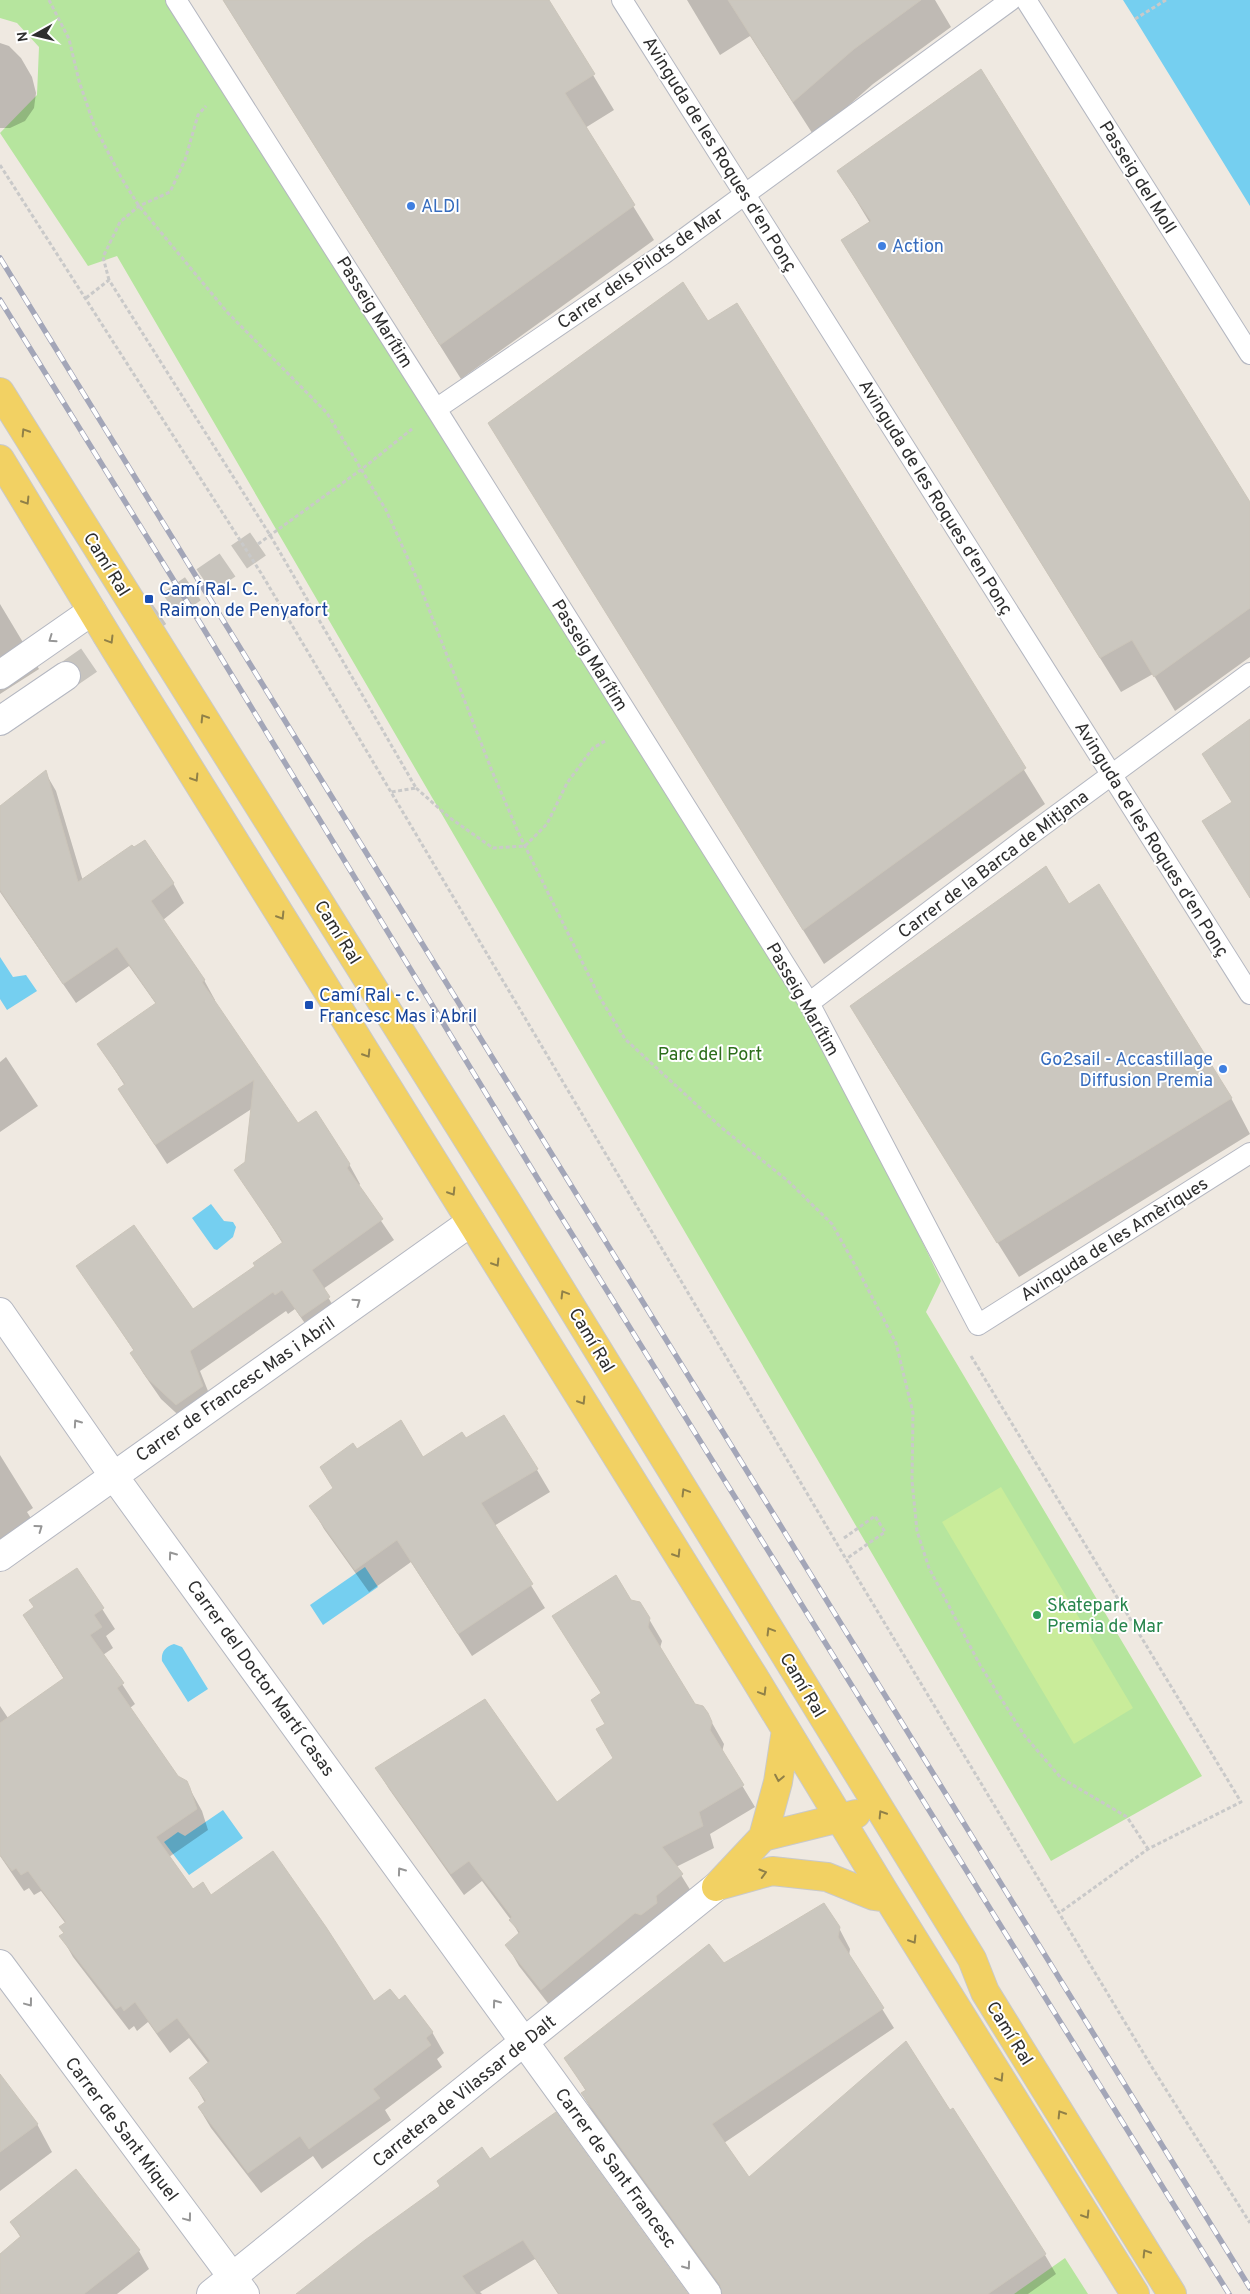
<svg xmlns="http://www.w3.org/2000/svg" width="1250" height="2294" viewBox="0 0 1250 2294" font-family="Overpass,sans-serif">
  <rect width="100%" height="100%" fill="#efe9e1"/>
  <!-- green -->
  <path fill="#b6e59e" d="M0,0H176L809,1003L941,1281L926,1312L1202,1776L1051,1861L117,256L88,266L0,133L37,95L39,47L17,23L0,18Z
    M1065,2258L1088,2294H1014Z"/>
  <!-- pitch -->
  <path fill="#c9ec9a" d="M1001,1487L1133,1708L1074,1744L942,1522Z"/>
  <!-- water -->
  <path fill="#75cff0" d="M1123,0H1250V206L1135,19Z
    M0,957L13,977L26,975L37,991L7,1010L0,999Z
    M211,1204L224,1221L233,1222L236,1227L233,1237L217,1250L214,1249L192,1218Z
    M365,1567L378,1587L323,1625L310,1605Z
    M174,1644L182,1647L208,1689L188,1702L162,1661C161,1652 165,1647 174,1644Z
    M223,1810L243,1838L189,1875L164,1842L178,1832L185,1836Z"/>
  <!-- shadow -->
  <path fill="#0003" d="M223,0H548L614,110L585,128L654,240L461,379Z
    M687,0H935L951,27L873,84L814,136L750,36L720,55Z
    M0,43L9,46L21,58L32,77L36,93L34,108L25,121L10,128H0Z
    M839,172L1250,505V657L1175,711L1153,674L1121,692L863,275L870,223Z
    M737,305L1045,804L824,964L489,423L708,323Z
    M0,604L39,669L0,694Z
    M45,772L56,791L83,881L173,883L184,903L163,920L204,980L215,1000L213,1001L298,1125L349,1164L360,1184L358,1187L394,1240L323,1289L340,1317L313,1335L295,1309L288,1314L286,1311L200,1371L214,1406L188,1424L161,1399L143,1373L132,1353L134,1351L78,1266L192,1311L257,1266L283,1244L236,1170L247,1163L253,1108L167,1164L119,1090L125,1086L99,1045L156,1004L129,966L76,1003L0,892V808Z
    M1069,906L1231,1098L1250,1134L1019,1277L872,1042Z
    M6,1057L38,1106L0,1132V1062Z
    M465,1439L537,1470L550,1492L494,1526L545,1608L472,1656L411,1562L369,1592L324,1529L311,1506L334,1488L356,1450L422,1459Z
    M0,1455L33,1508L27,1512L36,1526L0,1565Z
    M77,1570L115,1629L106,1636L113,1648L103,1655L135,1704L130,1708L177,1777L186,1782L202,1811L208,1830L169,1857L193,1890L211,1897L374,2003L432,2032L444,2053L437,2059L442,2067L385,2110L391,2120L322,2169L313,2156L261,2193L211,2128L199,2108L205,2103L191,2078L209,2064L189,2038L170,2053L148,2022L137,2031L134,2026L129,2030L73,1957L61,1936L65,1934L66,1924L41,1891L34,1895L29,1888L24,1891L0,1856V1706L8,1718L64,1679L24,1616Z
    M631,1601L649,1619L662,1641L660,1648L694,1705L707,1714L724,1744L722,1752L755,1807L710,1834L714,1848L676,1867L694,1896L554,2011L519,1966L507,1945L519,1934L511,1920L482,1881L464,1895L389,1789L376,1768L557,1804L615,1759L602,1694L554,1617Z
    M839,1928L850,1949L849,1956L894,2028L724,2143L748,2178L1045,2255L1056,2274L1028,2294H724L594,2114L582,2094L586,2091L565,2058L723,1965Z
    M0,2077L37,2124L52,2152L0,2191Z
    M490,2161L686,2294H558L535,2259L480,2292L482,2294H310Z
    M75,2171L139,2251L149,2269L117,2294H0V2255L21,2238L11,2222Z"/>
  <!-- building -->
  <path fill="#cbc7bf" stroke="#cbc5ba" d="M223,0H549L595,74L565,93L635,205L440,345Z
    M728,0H921L854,49L793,102Z
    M981,69L1250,502V608L1154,677L1132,640L1100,658L841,240L871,221L837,171Z
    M683,282L708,321L737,303L1026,768L803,930L488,423Z
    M1250,719V898L1202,821L1232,802L1202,754Z
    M46,770L78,882L132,845L134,847L145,840L174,883L151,901L205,980L202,982L298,1123L316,1111L350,1164L347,1168L383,1219L312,1270L330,1297L301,1317L282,1290L275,1295L273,1292L190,1351L203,1386L176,1405L148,1379L130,1353L134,1350L76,1266L134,1225L193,1309L255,1266L253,1263L283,1242L234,1170L245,1162L254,1080L155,1145L118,1089L125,1084L97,1044L156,1003L117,947L63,984L0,890V806Z
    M1046,866L1069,904L1099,884L1232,1098L997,1243L850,1006Z
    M504,1415L538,1469L481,1503L533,1584L458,1634L397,1540L355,1570L309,1506L333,1488L320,1467L353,1443L357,1449L401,1420L423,1457L462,1432L466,1438Z
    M77,1568L104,1608L94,1615L102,1627L90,1635L124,1683L117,1688L178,1776L187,1781L190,1788L197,1809L156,1837L193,1889L203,1882L211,1895L273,1851L326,1927L374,2001L390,1989L399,2000L405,1995L433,2032L426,2038L431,2045L373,2089L380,2098L309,2149L300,2136L248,2173L198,2107L206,2101L189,2078L210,2061L177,2018L157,2033L135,2002L124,2011L121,2006L116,2009L59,1936L64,1933L59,1927L66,1922L47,1897L28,1871L21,1875L16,1868L12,1871L0,1855V1723L64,1678L23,1615L34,1607L29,1600Z
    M616,1575L631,1600L640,1602L650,1618L648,1627L695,1704L703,1706L708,1713L712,1722L710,1730L744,1785L699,1812L703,1826L662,1847L683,1874L656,1896L657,1903L641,1915L635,1913L541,1990L505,1945L520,1932L509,1920L512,1917L469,1861L451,1874L375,1768L485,1699L557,1802L613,1758L596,1729L605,1724L591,1700L601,1693L552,1616Z
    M824,1903L840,1927L838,1937L884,2008L712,2124L749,2177L906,2041L950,2110L953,2108L1046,2254L988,2294H722L720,2285L581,2093L586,2090L564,2058L709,1944L724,1963Z
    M0,2074L38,2124L0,2152Z
    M556,2112L688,2294H559L523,2240L462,2276L476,2294H296L365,2240L440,2186L437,2181L482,2147L490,2159Z
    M76,2169L140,2250L84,2294H0V2254L21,2236L10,2222Z"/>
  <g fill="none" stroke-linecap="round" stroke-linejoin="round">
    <!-- pedestrian-tunnel -->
    <path stroke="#c8c4bd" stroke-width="28" stroke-dasharray="28 14" stroke-linecap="butt" d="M66,676L258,544"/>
    <defs>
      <path id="service" d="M176,0L436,409L809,1003L978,1325L1250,1153
        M622,0L1250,994
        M1026,0L1250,354
        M436,409L662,255L1011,0
        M809,1003L1027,837L1250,673"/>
      <path id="pedestrian" d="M0,721L66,676"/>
      <path id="minor" d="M0,675L92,611
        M0,1312L113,1475L707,2294
        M0,1557L471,1222
        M0,1964L245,2294"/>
      <path id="tertiary" d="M211,2294L716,1887"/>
      <path id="primary" d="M0,392L507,1202L972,1959L985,1992L1172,2294
        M0,459L117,652L754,1677L888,1898L1135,2294
        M763,1837L856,1814
        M718,1886L772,1871L827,1877L874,1896L888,1898
        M716,1887L763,1837L778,1782L786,1730"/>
    </defs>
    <!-- service casing -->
    <use href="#service" stroke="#b4b7c1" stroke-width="22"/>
    <!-- pedestrian casing -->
    <use href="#pedestrian" stroke="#b4b7c1" stroke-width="30"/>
    <!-- minor casing -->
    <use href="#minor" stroke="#b4b7c1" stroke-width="30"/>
    <!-- tertiary casing -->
    <use href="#tertiary" stroke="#b4b7c1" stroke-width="30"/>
    <!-- primary casing -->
    <use href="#primary" stroke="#c9c9c9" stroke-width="30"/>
    <!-- path -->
    <path stroke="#c9c9c9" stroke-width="3" stroke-dasharray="4 2.5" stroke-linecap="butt" d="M49,0L69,39L79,81L94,125L122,179L139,206L227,312L327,413L386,510L418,581L492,771L519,834L599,996L625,1039L722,1128L788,1181L832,1224L860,1274L896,1343L913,1413L912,1481L917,1531L929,1568L980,1665L1024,1735L1061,1778L1127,1817L1148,1849
      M1135,19L1166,0
      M0,165L261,573L846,1559L1153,2069L1250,2223
      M109,280L103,257L120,222L139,206L170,192L185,160L198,115L206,106
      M86,298L109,280L270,535L416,788L391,792
      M258,544L362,469L412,429
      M416,788L450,818L493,848L525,846L547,824L567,783L593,748L607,740
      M971,1356L1241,1802L1148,1849L1059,1913
      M844,1538L875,1516L885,1532L846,1559"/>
    <!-- service -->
    <use href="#service" stroke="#fff" stroke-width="20"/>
    <!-- pedestrian -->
    <use href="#pedestrian" stroke="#fff" stroke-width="28"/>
    <!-- minor -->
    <use href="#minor" stroke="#fff" stroke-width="28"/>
    <!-- tertiary -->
    <use href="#tertiary" stroke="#fff" stroke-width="28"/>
    <!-- primary -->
    <use href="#primary" stroke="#f2d163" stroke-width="28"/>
    <defs>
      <path id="rail" d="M0,258L1250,2288
        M0,300L194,613L547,1194L1229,2294"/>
    </defs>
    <!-- rail casing -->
    <use href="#rail" stroke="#a3a6b8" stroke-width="5.5"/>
    <!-- rail -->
    <use href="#rail" stroke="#fff" stroke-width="4" stroke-dasharray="11" stroke-linecap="butt"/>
  </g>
  <!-- one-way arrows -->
  <defs><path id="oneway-chevron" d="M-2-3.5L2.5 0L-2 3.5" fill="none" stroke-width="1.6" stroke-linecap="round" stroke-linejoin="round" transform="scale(1.25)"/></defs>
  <g stroke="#908048">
    <use href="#oneway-chevron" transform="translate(25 432) rotate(-122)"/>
    <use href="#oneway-chevron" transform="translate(26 501) rotate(58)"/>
    <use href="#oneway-chevron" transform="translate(110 640) rotate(59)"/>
    <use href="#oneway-chevron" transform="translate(204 718) rotate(-122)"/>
    <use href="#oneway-chevron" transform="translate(195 778) rotate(58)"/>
    <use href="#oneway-chevron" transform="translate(281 916) rotate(58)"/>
    <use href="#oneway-chevron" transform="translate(367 1054) rotate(58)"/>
    <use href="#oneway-chevron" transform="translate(452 1192) rotate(58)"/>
    <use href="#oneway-chevron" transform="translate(496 1263) rotate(58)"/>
    <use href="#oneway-chevron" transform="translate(564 1294) rotate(-121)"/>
    <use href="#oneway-chevron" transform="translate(582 1401) rotate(58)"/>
    <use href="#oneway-chevron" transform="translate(685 1492) rotate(-121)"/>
    <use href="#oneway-chevron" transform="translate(677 1554) rotate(58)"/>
    <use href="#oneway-chevron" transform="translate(770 1631) rotate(-121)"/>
    <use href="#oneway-chevron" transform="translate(763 1692) rotate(59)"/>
    <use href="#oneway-chevron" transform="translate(779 1778) rotate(101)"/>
    <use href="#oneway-chevron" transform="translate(882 1814) rotate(-122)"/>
    <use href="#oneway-chevron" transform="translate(763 1873) rotate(-16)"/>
    <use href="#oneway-chevron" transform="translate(913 1940) rotate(58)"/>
    <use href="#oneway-chevron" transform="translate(1000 2078) rotate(58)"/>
    <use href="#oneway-chevron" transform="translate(1061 2114) rotate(-122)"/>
    <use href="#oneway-chevron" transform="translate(1086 2215) rotate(58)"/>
    <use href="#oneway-chevron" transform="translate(1146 2253) rotate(-122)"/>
  </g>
  <g stroke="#969696">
    <use href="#oneway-chevron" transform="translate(52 639) rotate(145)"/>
    <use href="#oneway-chevron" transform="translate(357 1302) rotate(-35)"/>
    <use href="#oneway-chevron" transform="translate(77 1423) rotate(-125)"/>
    <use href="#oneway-chevron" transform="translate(39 1528) rotate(-36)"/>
    <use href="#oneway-chevron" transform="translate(172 1555) rotate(-126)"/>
    <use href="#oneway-chevron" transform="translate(401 1871) rotate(-126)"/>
    <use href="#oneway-chevron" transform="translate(29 2003) rotate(53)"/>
    <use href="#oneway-chevron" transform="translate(496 2003) rotate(-126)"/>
    <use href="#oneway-chevron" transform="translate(188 2218) rotate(53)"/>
    <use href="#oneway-chevron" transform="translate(687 2266) rotate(54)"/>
  </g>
  <!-- markers -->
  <g fill="#3f7fe0" stroke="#fff" stroke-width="2">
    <circle cx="411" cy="206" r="5"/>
    <circle cx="882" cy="246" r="5"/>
    <circle cx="1223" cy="1069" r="5"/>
  </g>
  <g fill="#1a4fb4" stroke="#fff" stroke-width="2">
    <rect x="144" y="594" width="10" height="10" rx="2.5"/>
    <rect x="304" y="1000" width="10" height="10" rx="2.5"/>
  </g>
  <circle fill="#2e9e5b" stroke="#fff" stroke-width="2" cx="1037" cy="1615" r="5"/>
  <g text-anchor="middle" stroke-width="4" stroke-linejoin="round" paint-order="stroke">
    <!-- street labels -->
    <g font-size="18" fill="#2e2e2e" stroke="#fff">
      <text transform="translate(720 154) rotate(58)" y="6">Avinguda de les Roques d'en Ponç</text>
      <text transform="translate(1138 177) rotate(58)" y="6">Passeig del Moll</text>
      <text transform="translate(640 268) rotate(-35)" y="6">Carrer dels Pilots de Mar</text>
      <text transform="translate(375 312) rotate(58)" y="6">Passeig Marítim</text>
      <text transform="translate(936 497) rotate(58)" y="6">Avinguda de les Roques d'en Ponç</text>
      <text transform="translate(107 564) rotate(58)" y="6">Camí Ral</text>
      <text transform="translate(590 655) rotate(58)" y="6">Passeig Marítim</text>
      <text transform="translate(1152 839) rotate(58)" y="6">Avinguda de les Roques d'en Ponç</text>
      <text transform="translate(993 864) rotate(-37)" y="6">Carrer de la Barca de Mitjana</text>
      <text transform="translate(338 932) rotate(58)" y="6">Camí Ral</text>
      <text transform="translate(803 999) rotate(60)" y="6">Passeig Marítim</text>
      <text transform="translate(1114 1239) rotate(-32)" y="6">Avinguda de les Amèriques</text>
      <text transform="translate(592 1340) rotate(59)" y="6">Camí Ral</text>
      <text transform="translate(235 1389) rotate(-35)" y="6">Carrer de Francesc Mas i Abril</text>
      <text transform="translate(261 1678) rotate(54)" y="6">Carrer del Doctor Martí Casas</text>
      <text transform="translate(803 1685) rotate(59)" y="6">Camí Ral</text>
      <text transform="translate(1010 2033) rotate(58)" y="6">Camí Ral</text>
      <text transform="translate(464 2091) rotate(-39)" y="6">Carretera de Vilassar de Dalt</text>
      <text transform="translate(122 2129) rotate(53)" y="6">Carrer de Sant Miquel</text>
      <text transform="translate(616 2168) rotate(54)" y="6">Carrer de Sant Francesc</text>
    </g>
    <!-- shop labels -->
    <g font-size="18" fill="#366cbe" stroke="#fff" text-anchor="start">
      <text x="421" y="212">ALDI</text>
      <text x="892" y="252">Action</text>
      <text x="1213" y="1065" text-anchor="end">Go2sail - Accastillage<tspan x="1213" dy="21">Diffusion Premia</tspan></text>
    </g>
    <!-- transit labels -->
    <g font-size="18" fill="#164399" stroke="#fff" text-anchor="start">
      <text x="159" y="595">Camí Ral- C.<tspan x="159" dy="21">Raimon de Penyafort</tspan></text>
      <text x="319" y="1001">Camí Ral - c.<tspan x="319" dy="21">Francesc Mas i Abril</tspan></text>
    </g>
    <!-- park labels -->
    <g font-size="18" fill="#2c6e1b" stroke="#fff">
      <text x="710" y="1060">Parc del Port</text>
    </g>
    <!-- leisure labels -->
    <g font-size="18" fill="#27864d" stroke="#fff" text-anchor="start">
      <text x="1047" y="1611">Skatepark<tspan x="1047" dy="21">Premia de Mar</tspan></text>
    </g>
  </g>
  <!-- north arrow -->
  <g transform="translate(35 35) rotate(262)" stroke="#ffffff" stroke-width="4" paint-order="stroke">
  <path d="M0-4L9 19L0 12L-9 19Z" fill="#2e2e2e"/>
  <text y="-8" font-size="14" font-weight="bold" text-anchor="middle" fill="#2e2e2e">N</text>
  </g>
</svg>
